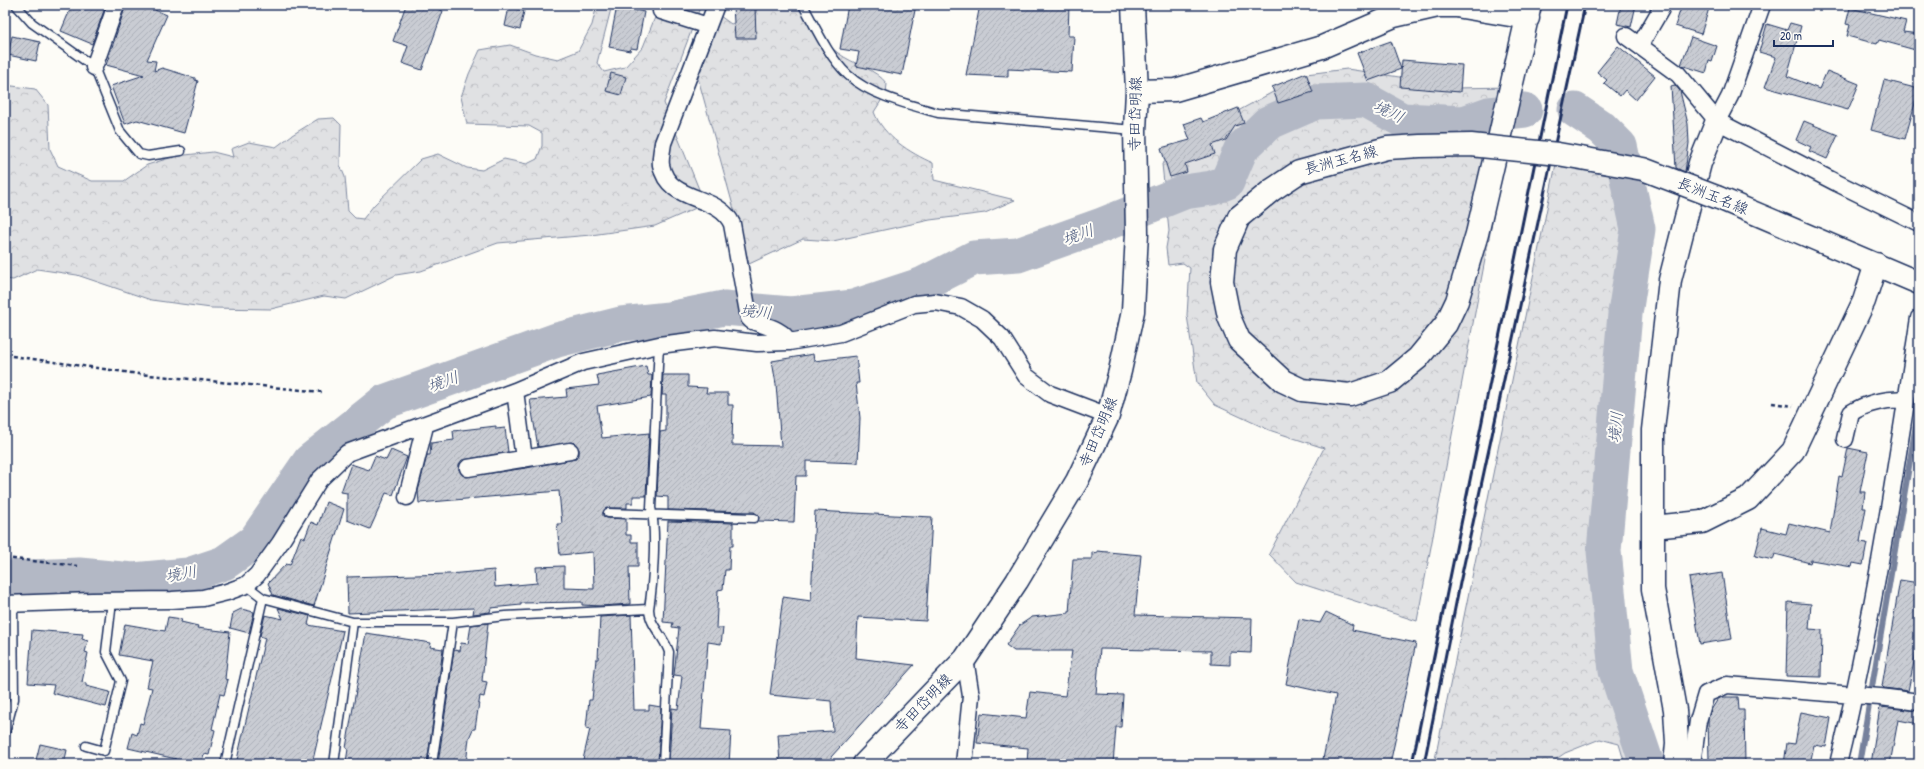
<svg xmlns="http://www.w3.org/2000/svg" width="1924" height="769" viewBox="0 0 1924 769" font-family="'Patrick Hand','Klee One',sans-serif">
  <defs>
    <pattern id="forest-crowns" width="20" height="18" patternUnits="userSpaceOnUse"><rect width="20" height="18" fill="#e0e1e3"/><path d="M2 6a3 3 0 1 1 6 0M12 15a3 3 0 1 1 6 0" fill="none" stroke="#c0c1c5"/></pattern>
    <pattern id="building-hatch" width="6" height="6" patternUnits="userSpaceOnUse"><rect width="6" height="6" fill="#c9ccd3"/><path d="M-1 1l2-2M0 6l6-6M5 7l2-2" fill="none" stroke="#acb0b8"/></pattern>
  </defs>
  <rect width="100%" height="100%" fill="#fdfcf7"/>
  <filter id="ink" filterUnits="userSpaceOnUse"><feTurbulence type="fractalNoise" baseFrequency=".025" numOctaves="2"/><feDisplacementMap in="SourceGraphic" scale="8" xChannelSelector="R" yChannelSelector="G"/><feConvolveMatrix kernelMatrix="1 2 1 2 8 2 1 2 1" color-interpolation-filters="sRGB"/></filter>
  <g filter="url(#ink)">
    <!-- forest -->
    <path fill="url(#forest-crowns)" stroke="#7e88a0" d="M597,5H612L597,63L604,72L625,67L643,47L660,5H701L664,103L705,204L655,226L591,235L498,243L421,271L396,275L346,299L324,296L271,309L211,308L151,300L77,275L37,269L13,280L5,279V85L35,89L48,105L50,149L58,166L92,181H124L147,165L176,156L213,152L233,157L231,149L249,142L276,147L292,135L318,119L334,118L341,125L340,165L345,177L348,211L355,218L363,219L374,205L421,159L438,154L467,168L482,170L504,159L527,164L537,159L542,146V133L529,126L467,124L461,97L469,74L480,50L510,45L535,54L558,59L578,51L592,25Z
      M759,5H800C812,22 821,41 838,53C854,65 875,68 887,84L886,93L874,112C883,136 910,153 933,163L934,180L1015,200L985,213L930,220L833,241L803,239L749,264L698,78L720,16L731,24L755,14Z
      M1347,69L1419,80L1455,88L1511,87L1506,148L1417,621L1296,582L1269,554L1324,448L1269,430L1215,405L1197,383L1187,315L1190,268L1183,263L1168,265L1166,248L1169,231L1162,164L1227,117L1306,74Z
      M1629,148L1638,229L1625,314L1604,551L1616,671L1647,764H1625L1619,744L1600,739L1565,753L1549,764H1434L1558,154Z"/>
    <g fill="none" stroke-linecap="round" stroke-linejoin="round">
      <!-- stream -->
      <path stroke="#76819c" stroke-width="6" d="M1859,764L1919,407"/>
      <!-- river -->
      <path stroke="#b3b8c5" stroke-width="35" d="M1575,110L1602,128L1620,146L1638,229L1625,314L1604,551L1616,671L1647,764
        M5,578L79,575L133,580L188,575L224,563L255,541L310,461L384,402L557,340L621,324L669,319L724,308L791,314L854,307L921,285L974,258L1018,255L1102,225L1184,192L1212,188L1227,182L1241,149L1268,123L1316,102L1366,100L1402,120L1464,123L1489,114L1525,110"/>
    </g>
    <!-- building -->
    <path fill="url(#building-hatch)" stroke="#1b2f5e" d="M72,5H106L92,44L61,31Z
      M124,5H157L155,10L167,15L147,60L156,61L154,71L162,68L195,78V80L198,81L184,133L137,120L125,124L111,86L144,75L106,65L124,11Z
      M406,5H428L443,11L422,70L402,63L408,46L393,41Z
      M848,5H916L902,75L856,66L859,52L840,49Z
      M980,5H1069L1068,36H1074L1072,72L1008,69V77L966,75Z
      M1621,5H1636L1631,27L1617,24Z
      M1682,5H1710L1701,34L1675,26Z
      M617,6L644,12L637,49L631,48L630,51L609,47Z
      M755,6L756,38H735L733,7Z
      M509,7L524,11L520,30L505,26Z
      M1850,8L1906,21L1903,32L1919,34V51L1879,40L1877,44L1847,36L1850,25L1846,24Z
      M1790,23L1801,26L1787,76L1819,89L1827,71L1859,84L1848,110L1765,87L1776,57L1759,52L1767,24L1787,30Z
      M12,36L40,42L36,61L8,55Z
      M1691,37L1717,46L1712,62L1709,61L1706,73L1681,65Z
      M1391,41L1401,69L1368,81L1357,53Z
      M1618,46L1655,76L1636,100L1625,90L1620,96L1604,83L1607,80L1597,72Z
      M1402,60L1462,65L1460,92L1400,87Z
      M611,73L626,77L621,95L606,91Z
      M1306,73L1313,92L1278,103L1272,87Z
      M1884,80L1919,89L1905,139L1871,130Z
      M1675,85L1680,91L1688,124L1689,143L1685,172L1676,168L1671,86Z
      M1238,108L1244,123L1235,126L1226,140L1212,145L1215,154L1185,164L1187,172L1170,177L1161,148L1190,140L1184,124L1201,118L1203,122Z
      M1804,121L1838,135L1827,159L1809,151L1811,147L1796,140Z
      M813,354L814,361L856,356L859,383H856L860,418L858,463L806,461V476H796L794,522L758,521L759,516L754,512L668,510V497L657,496L660,432L666,431V395H662L663,375H688V387L707,388L706,393H728V405H733L732,445L781,446L776,384L772,361Z
      M646,366L648,375H652L651,397L597,406L602,438L649,433L646,496H633V503H627V508H608L603,512V516L607,518L626,519V535H631V542H638V567H629L630,604L601,606L582,605V602L521,603V605L491,608L490,612L473,614L474,608L348,613L347,577L449,574L494,570L495,587L537,583L536,567L564,566V588L594,589L593,552L560,555L557,524H562L559,491L419,503L418,491L427,455H430L431,443L454,440L453,431L496,426V429L505,428L508,452L462,460L459,464V470L465,477L526,468L576,459L579,455V449L573,442L538,447L530,400L567,397L566,389L599,385L597,375Z
      M1848,448L1868,452L1860,492H1865L1863,508H1866L1860,542L1867,543L1863,565L1853,563L1852,567L1811,560L1810,563L1775,554L1773,560L1755,556L1762,528L1786,534L1789,523L1830,533L1839,476L1842,477Z
      M391,450L407,457L393,495L386,493L370,529L347,520V493L341,492L351,464L369,470L375,456L386,460Z
      M326,502L344,509L314,606L273,595L268,583L286,564L290,565L301,536L305,538L311,522L318,525Z
      M815,511L932,517L926,621L858,617L856,658L914,665L831,757V764H780L778,734L833,731L831,701L770,695L783,597L811,601Z
      M668,521L733,523V546H730L729,570H725L723,589L718,590L716,628H723L721,644L708,642L701,729L731,731L729,764H669L672,708L678,709L682,676L674,675L679,628L672,627L673,623L663,622Z
      M1097,551L1141,555L1135,615L1252,618L1251,653L1230,652V665L1211,664V651L1100,649L1096,694L1123,695L1121,727H1116L1113,764H1027L1028,748L977,743L981,713L1026,718L1030,692L1065,696L1072,651H1014L1006,645L1020,625L1032,617L1069,613L1073,559H1092V552L1097,553Z
      M1722,573L1732,639L1700,644L1689,578Z
      M1900,580L1919,583V637L1908,691L1884,688L1882,686Z
      M1788,602L1811,604L1809,629L1822,630L1821,677L1786,676Z
      M278,608L310,616L308,625L343,631L312,764H236L265,638L260,636L265,615L283,619Z
      M241,609L254,612L249,633L230,628L233,613Z
      M1326,612L1353,625L1352,630L1416,643L1390,764H1322L1336,695L1286,684L1299,619L1320,623Z
      M631,615L634,710H649V705L661,707L658,764H582L590,729L586,728L589,700H592L596,659H598L600,617Z
      M168,617L182,619L181,622L198,626L197,628L230,632L225,679L228,680L224,695L220,694L212,729L215,730L209,755L204,754L201,764H175L176,759L128,748L132,733L137,735L140,723L143,724L152,688L147,687L153,661L119,655L125,624L165,631Z
      M488,623L482,681L487,682L484,697L480,696L475,729H473L469,738L466,764H438L454,650L460,651L461,643L468,644L471,625Z
      M32,630L83,634L82,639L88,641L85,652L88,653L82,682L86,683V686L110,692L106,707L52,693L54,685L28,683Z
      M366,633L431,643L430,647L443,649L427,764H358L346,762L348,749L346,748Z
      M1722,697H1738L1739,710H1744L1745,764H1719L1715,760H1709L1708,719L1711,710L1718,699Z
      M1880,707L1919,711V724L1898,720L1890,764H1871Z
      M1801,712L1831,718L1826,747L1814,745L1810,764H1784L1787,743L1795,744Z
      M40,744L67,750L64,764H35Z"/>
    <g fill="none" stroke-linecap="round" stroke-linejoin="round">
      <defs>
        <path id="lane" d="M16,5L32,23L94,67L120,131L139,154L148,156L181,151
          M803,5C816,28 828,56 848,75C869,95 910,105 938,113L1134,130
          M608,513L754,518
          M246,585L263,598L353,622H453L505,616L649,609C649,625 664,636 669,652L663,764
          M649,609C653,583 657,532 651,508L659,345
          M5,733L14,699L13,604
          M86,746L104,751L121,681L106,652L112,601
          M225,764L263,598
          M334,764L353,622
          M432,764L453,622"/>
        <path id="street" d="M716,5L663,143C662,150 660,159 661,165C668,204 718,193 732,224L749,318L752,321C765,326 783,329 789,342
          M661,11L708,26
          M1626,36L1678,74L1717,121L1837,183L1919,223
          M1640,45L1661,9
          M94,67L115,8
          M1717,121L1730,96L1762,5
          M515,391L524,459
          M1845,439L1851,413C1866,403 1888,398 1906,400
          M468,468L570,451
          M407,497L425,426
          M5,604L92,601L172,600L203,598L227,592L246,585L257,575L280,543L319,480L347,453L515,391L583,362L659,345L715,338L757,343L789,342L841,333L914,304L935,302L961,307L982,319L1002,338L1026,376L1050,394L1108,416
          M1693,757L1698,721L1706,694L1727,685L1880,697L1919,702
          M964,764L971,696L965,659
          M1838,764C1874,617 1896,467 1919,318"/>
        <path id="secondary" d="M1137,91L1175,90L1322,47L1394,16L1438,6H1456L1528,18
          M1719,198L1919,283
          M1239,217L1225,249L1222,282L1229,317L1239,340L1283,381L1302,390L1350,395L1389,382L1418,358L1446,324L1457,301L1477,234L1530,5
          M1653,527L1702,522L1748,499L1793,451L1864,301L1876,264
          M864,764L965,659L1017,581L1077,481L1108,416L1120,371L1133,311L1137,233L1135,130L1137,91L1133,5
          M1675,764L1677,743L1675,710L1653,589V430L1670,280L1700,163L1717,121"/>
      </defs>
      <!-- lane casing -->
      <use href="#lane" stroke="#1b2f5e" stroke-width="11"/>
      <!-- street casing -->
      <use href="#street" stroke="#1b2f5e" stroke-width="19"/>
      <!-- secondary casing -->
      <use href="#secondary" stroke="#1b2f5e" stroke-width="25"/>
      <!-- path -->
      <path stroke="#1b2f5e" stroke-width="2.5" stroke-dasharray="4 3" stroke-linecap="butt" d="M5,355L139,374L322,392
        M1772,403L1793,406
        M5,558L78,566"/>
      <!-- lane -->
      <use href="#lane" stroke="#fdfcf7" stroke-width="8"/>
      <!-- street -->
      <use href="#street" stroke="#fdfcf7" stroke-width="16"/>
      <!-- secondary -->
      <use href="#secondary" stroke="#fdfcf7" stroke-width="22"/>
      <!-- rail -->
      <path stroke="#1b2f5e" stroke-width="3" d="M1412,764L1567,5
        M1424,764L1460,583L1585,5"/>
      <defs>
        <path id="secondary-bridge" d="M1239,217L1272,190L1299,172L1387,148L1420,146L1471,145L1558,154L1643,169L1719,198"/>
      </defs>
      <!-- secondary-bridge casing -->
      <use href="#secondary-bridge" stroke="#1b2f5e" stroke-width="25" stroke-linecap="butt"/>
      <!-- secondary-bridge -->
      <use href="#secondary-bridge" stroke="#fdfcf7" stroke-width="22"/>
    </g>
  </g>
  <g text-anchor="middle" stroke-width="4" stroke-linejoin="round" paint-order="stroke">
    <!-- street labels -->
    <g font-size="15" fill="#1b2f5e" stroke="#fdfcf7">
      <text transform="translate(1135 114) rotate(-89)" y="5">寺田岱明線</text>
      <text transform="translate(1341 160) rotate(-15)" y="5">長洲玉名線</text>
      <text transform="translate(1713 196) rotate(22)" y="5">長洲玉名線</text>
      <text transform="translate(1098 432) rotate(-67)" y="5">寺田岱明線</text>
      <text transform="translate(923 703) rotate(-46)" y="5">寺田岱明線</text>
    </g>
    <!-- water labels -->
    <g font-size="16" font-style="italic" fill="#49587d" stroke="#fdfcf7">
      <text transform="translate(1389 111) rotate(25)" y="6">境川</text>
      <text transform="translate(1078 234) rotate(-19)" y="6">境川</text>
      <text transform="translate(756 311) rotate(5)" y="6">境川</text>
      <text transform="translate(443 381) rotate(-20)" y="6">境川</text>
      <text transform="translate(1615 427) rotate(-85)" y="6">境川</text>
      <text transform="translate(181 573) rotate(-10)" y="6">境川</text>
    </g>
  </g>
  <!-- margin -->
  <rect width="1924" height="769" fill="none" stroke="#fdfcf7" stroke-width="20"/>
  <rect x="10" y="10" width="1904" height="749" fill="none" stroke="#1b2f5e" stroke-width="1.5" filter="url(#ink)"/>
  <!-- scale -->
  <path d="M1774 40v6h59v-6" fill="none" stroke="#1b2f5e" stroke-width="2"/>
  <text x="1780" y="40" font-size="12" fill="#1b2f5e" stroke="#fdfcf7" stroke-width="3" paint-order="stroke">20 m</text>
</svg>
